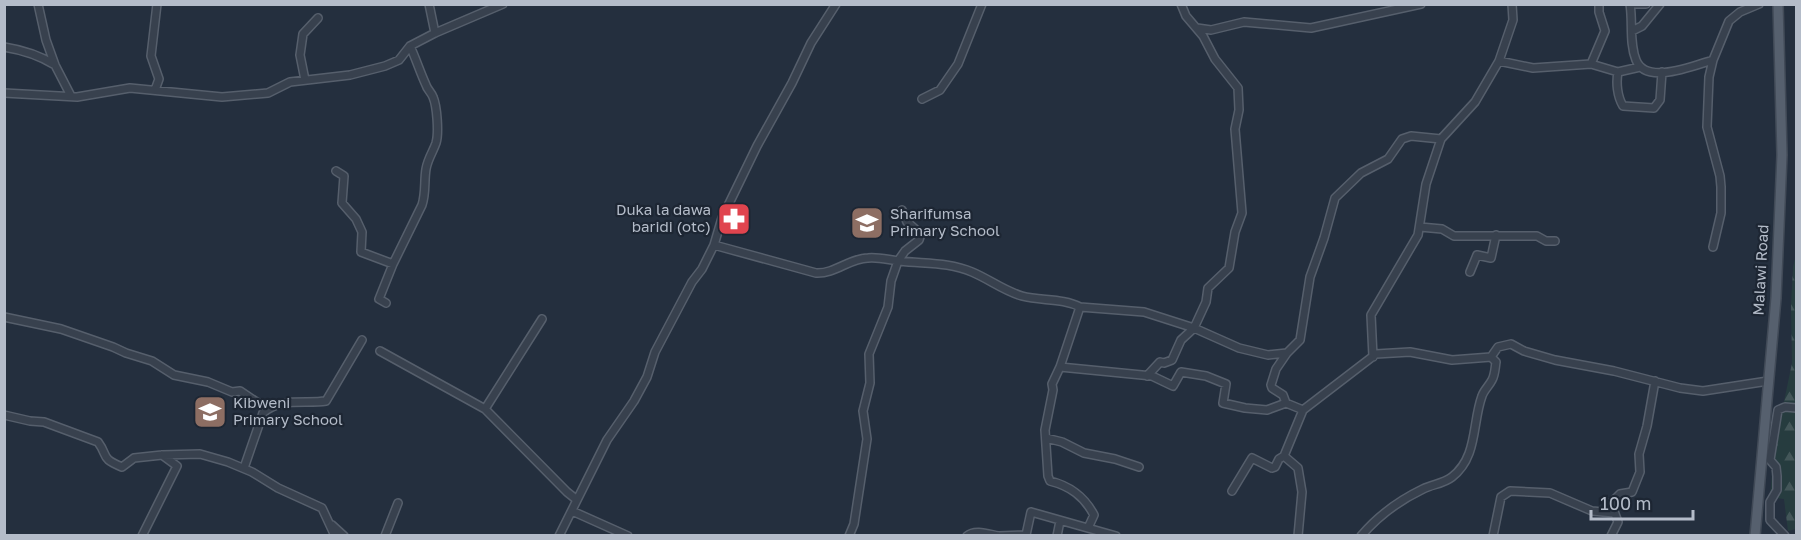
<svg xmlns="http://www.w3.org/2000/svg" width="1801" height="540" viewBox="0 0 1801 540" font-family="'Golos Text',sans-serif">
  <defs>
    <pattern id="forest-firs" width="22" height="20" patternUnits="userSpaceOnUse" patternTransform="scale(1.5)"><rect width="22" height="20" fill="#263c3f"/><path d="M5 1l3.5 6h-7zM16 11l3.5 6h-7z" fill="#435659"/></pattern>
  </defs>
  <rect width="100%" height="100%" fill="#242f3e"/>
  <!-- forest -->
  <path fill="url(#forest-firs)" d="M1796,255V529L1788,531L1784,499L1770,497L1774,450L1792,363L1791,306L1793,267Z"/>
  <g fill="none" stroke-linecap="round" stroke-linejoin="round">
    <defs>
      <path id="minor" d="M38,4L46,40L55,65L71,96
        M429,4L435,33
        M1630,4C1633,22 1629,43 1636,60C1646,86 1695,65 1713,60
        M1633,4H1646
        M1197,28L1211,30L1244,22L1311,28L1421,4
        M1632,31L1642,26L1660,4
        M4,47C23,50 39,55 55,65
        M1499,61L1533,68L1591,64L1618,72L1640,67
        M1591,64L1605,31L1599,12V4
        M1618,72C1616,82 1617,96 1623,106L1654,108L1660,100L1662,72
        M305,80L300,55L303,34L318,18
        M155,90L159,79L151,56L157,4
        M4,93L77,97L130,88L222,97L268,93L290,82L350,75L385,66L399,60L410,46L435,33L503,4
        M922,99L940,90L958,64L982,4
        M336,171L344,176L342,203L356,219L362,232L361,252L393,264
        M1420,227L1442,229L1454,236H1537L1546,241H1555
        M714,245L816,273C835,274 850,258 868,258C879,257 889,260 900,261C924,264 949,262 972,272C989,279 1004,291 1022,296C1041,301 1063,298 1080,307
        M1713,247L1721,213V187L1720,176L1707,127L1709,77L1713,60L1729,21L1740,12L1759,4
        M1470,272L1477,255L1491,258L1496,235
        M386,303L379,299L393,264L422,205C426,193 424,181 426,169C428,158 433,152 436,143C439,133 437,106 433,97C431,92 427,89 426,85C420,72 416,59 410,46
        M4,317L61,329L113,347L126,353L152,361L174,375L208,382L232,392L240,391L267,409
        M542,319L485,409L567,492L577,500
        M380,351L485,409
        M1373,357L1371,315L1418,235L1426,184L1441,139L1475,102L1499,61L1513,20L1512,4
        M1060,367L1080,307L1144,312L1194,328L1239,348L1268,355L1287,353L1300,340L1310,277L1324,238L1335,198L1361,173L1388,159L1402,139L1411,136L1441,139
        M1147,376L1160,362L1164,363L1172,360L1181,340L1194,328L1206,302L1208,288L1229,268L1235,232L1242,213L1235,129L1239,110L1238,88L1215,59L1203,36L1186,16L1181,4
        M1286,403L1283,395L1272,388L1271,385L1276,369L1287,353
        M4,415L30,421L44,422L98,442C109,457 100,458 122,467L134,458L162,455L200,454L228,462L252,472L278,488L322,508L335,536
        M1046,438L1062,442L1084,453L1115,459L1139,467
        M1284,456L1298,468L1302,492L1298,536
        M244,468L263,413C280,397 305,404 326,401L362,340
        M1232,491L1252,458L1272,468L1275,467L1279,459L1284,456L1303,410L1376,354L1410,352L1452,360L1491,357
        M572,511L628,536
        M332,525L344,536
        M1088,528L1094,515C1084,496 1070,486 1050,481L1048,476L1045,430L1053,390L1052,384L1060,367L1152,376L1173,386L1181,372L1206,376L1226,384L1223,403L1245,408L1267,410L1286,403L1303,410
        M142,536L177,466L162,455
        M385,536L398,503
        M559,536L607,440L634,401L647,377L655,352L692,282L702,269L714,245L722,218L757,146L792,83L811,43L836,4
        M849,536L854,524L867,439L863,411L870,383L869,354L888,307L891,281L898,261L905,251L919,240L921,234L907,222L902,210
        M967,536C975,529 988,534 998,536
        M999,536L1026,535L1031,512L1116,536
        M1057,536L1060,521
        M1361,536C1378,516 1400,500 1423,489C1433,484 1443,484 1452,477C1478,457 1472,423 1482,396C1484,390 1489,386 1492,380C1495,375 1495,368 1496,362L1491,357L1498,347L1511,344L1524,351L1555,360L1614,371L1680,388L1703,391L1768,381
        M1493,536L1501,497L1510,491L1550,493L1592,511L1614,513
        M1611,536L1618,522L1611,503L1620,494L1632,492L1640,472L1639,454L1647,426L1655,381
        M1785,536L1770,520V502L1777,490V476L1776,467L1770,460L1778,410L1785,407L1796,408"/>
      <path id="major" d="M1755,536L1776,298L1782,155L1778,4"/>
    </defs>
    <!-- minor casing -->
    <use href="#minor" stroke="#565f6c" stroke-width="10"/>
    <!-- major casing -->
    <use href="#major" stroke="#414a57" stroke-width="12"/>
    <!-- minor -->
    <use href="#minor" stroke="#38414e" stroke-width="7"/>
    <!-- major -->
    <use href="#major" stroke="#56606e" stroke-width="9"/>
  </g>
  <!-- icons -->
  <defs>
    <symbol id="pharmacy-square" viewBox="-11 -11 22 22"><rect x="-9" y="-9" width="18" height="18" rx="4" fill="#e0444e" stroke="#1d2633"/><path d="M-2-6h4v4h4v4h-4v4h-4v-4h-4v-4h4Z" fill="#fff"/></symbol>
    <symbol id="school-square" viewBox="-11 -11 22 22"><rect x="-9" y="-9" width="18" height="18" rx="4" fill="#8d6e63" stroke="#1d2633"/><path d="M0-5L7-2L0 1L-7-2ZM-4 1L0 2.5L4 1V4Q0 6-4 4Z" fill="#fff"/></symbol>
  </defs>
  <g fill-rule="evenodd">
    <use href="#pharmacy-square" x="715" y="200" width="38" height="38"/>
    <use href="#school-square" x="848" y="204" width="38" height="38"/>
    <use href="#school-square" x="191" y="393" width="38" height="38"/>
  </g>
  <g text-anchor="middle" stroke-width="4.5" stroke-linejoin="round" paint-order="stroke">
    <!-- poi labels -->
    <g font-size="15" fill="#b4bcc9" stroke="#1d2633" text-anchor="start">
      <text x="711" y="215" text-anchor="end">Duka la dawa<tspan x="711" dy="17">baridi (otc)</tspan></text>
      <text x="890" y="219">Sharifumsa<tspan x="890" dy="17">Primary School</tspan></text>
      <text x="233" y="408">Kibweni<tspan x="233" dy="17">Primary School</tspan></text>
    </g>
    <!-- street labels -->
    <g font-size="15" fill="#b4bcc9" stroke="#1d2633">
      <text transform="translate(1761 270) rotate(-87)" y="5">Malawi Road</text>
    </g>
  </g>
  <!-- border -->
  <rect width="1801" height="540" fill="none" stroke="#b4bcc9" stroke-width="12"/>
  <!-- scale -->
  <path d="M1591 510v9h102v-9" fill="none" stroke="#b4bcc9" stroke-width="3"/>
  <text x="1600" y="510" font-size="18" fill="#b4bcc9" stroke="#1d2633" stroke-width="4.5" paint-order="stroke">100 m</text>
</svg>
